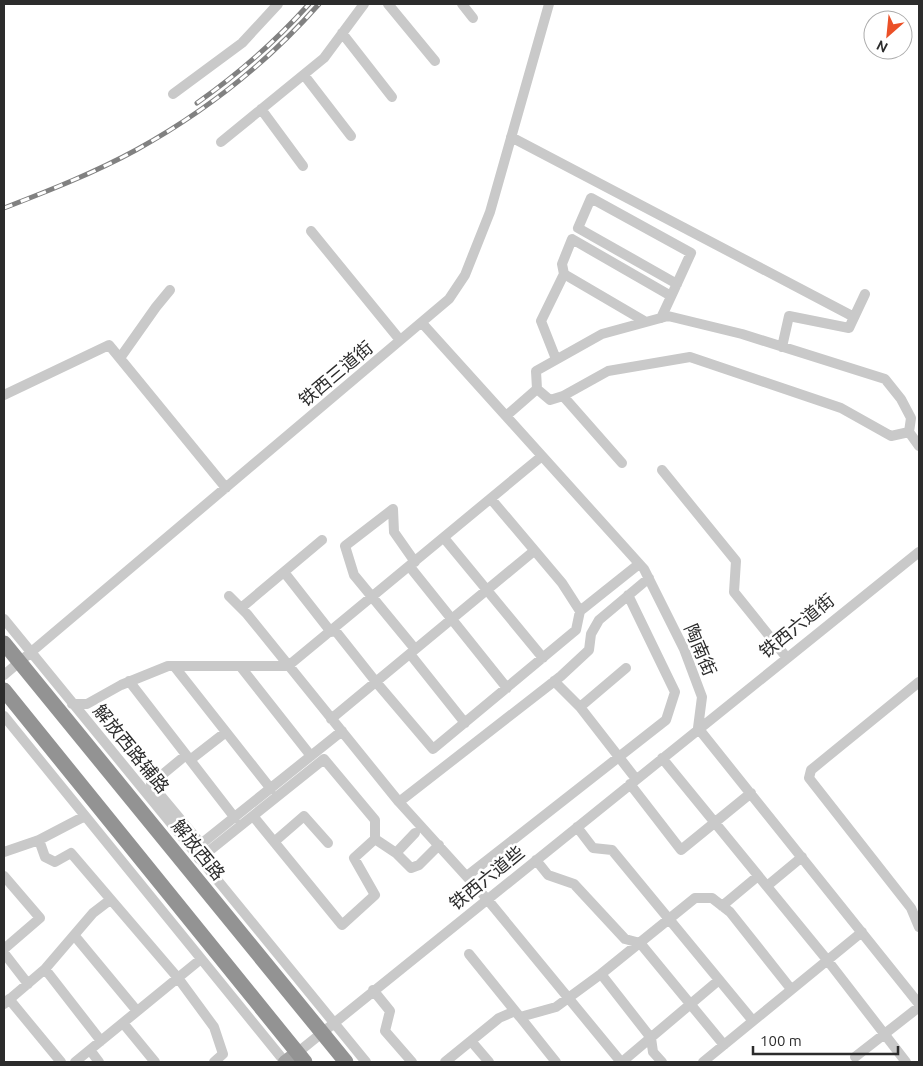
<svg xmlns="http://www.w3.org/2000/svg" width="923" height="1066" viewBox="0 0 923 1066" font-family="Ubuntu,'Noto Sans SC',sans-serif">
  <rect width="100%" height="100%" fill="#fff"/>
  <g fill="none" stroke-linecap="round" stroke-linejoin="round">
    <!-- minor -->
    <path stroke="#c9c9c9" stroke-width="10" d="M388,4L435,61
      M462,4L473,18
      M342,33L392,97
      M304,75L351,136
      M173,94L242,43L278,4
      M261,109L303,166
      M511,137L854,317
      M221,142L324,58L364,4
      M311,231L400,340
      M564,274L646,322
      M668,316L742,334L885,379L901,399L911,418L909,432L891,436L841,408L690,357L608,371L563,396L550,400L537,389L536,371L602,334Z
      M661,318C671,297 681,275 691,253L591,198L578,228L677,284
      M422,323L644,569L684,649L702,697L698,728L919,1004
      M782,347L789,316L849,328L865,294
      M120,358L156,307L170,290
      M556,359L541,321L564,274L562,264L572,239L671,296
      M4,395L109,345L226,488
      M563,396L622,463
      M506,416L537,389
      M909,432L919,446
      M662,470L736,561L734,592L787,658
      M491,499L562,583L580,611
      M393,509L345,546L354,575L415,649
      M393,509L394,532L415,562
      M444,538L543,658
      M410,567L507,688
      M284,572L331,632
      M229,596L247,614L399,802L487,899L621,1062
      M241,608L322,540
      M4,619L366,1062
      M334,629L376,682L433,749L576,630L580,611L639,564
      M410,654L465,723
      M174,666L271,789
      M240,666L311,756
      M4,675L449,299L465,275L490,212L549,4
      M129,681L235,818
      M554,681L580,707L626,668
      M919,682L811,770L809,778L911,908L919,927
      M72,704H87L121,685L168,666H288L542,456
      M580,707L636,779
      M4,716L285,1062
      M331,719L534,551
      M186,755L151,784L201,844L342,731
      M662,758L828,961L906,1062
      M190,760L226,732
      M630,784L681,850L751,793
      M399,802L561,676L589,650L591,634L599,620L649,578
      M577,827L593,848L612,850L753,1021
      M375,839L396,853L411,868L419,865L439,845
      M39,840L45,857L55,862L71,853L178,978L214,1027L223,1054L214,1062
      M274,842L304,816L328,843
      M4,852L39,840L85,816
      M396,853L415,833
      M199,859L324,759L375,820V839L354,858L375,895L342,925L253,816
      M536,860L548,875L574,884L625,939L640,943L724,1045
      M4,876L40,918L4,949
      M467,876L666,720L675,692L628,595
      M767,886L802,857
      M722,906L758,876
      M74,935L137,1011
      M4,953L28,984
      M469,954L515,1011
      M45,969L101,1041
      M601,974L651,1038L653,1052L662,1062
      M373,990L390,1011L385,1031L412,1062
      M9,999L61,1062
      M4,1004L45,969L93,913L110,900
      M520,1017L556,1062
      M123,1023L155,1062
      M471,1041L489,1062
      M90,1050L99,1062
      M297,1053L919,552
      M855,1057L919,1007
      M75,1062L201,959
      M445,1062L499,1018L515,1011L520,1017L556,1007L601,974L695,898H712L730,912L791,989
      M622,1062L719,980
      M703,1062L862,932"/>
    <!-- major -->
    <path stroke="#a4a4a4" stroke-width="14" d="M285,1062L297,1053"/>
    <!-- highway -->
    <path stroke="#939393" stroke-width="15" d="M4,643L346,1062
      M4,690L305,1062"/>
    <defs>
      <path id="rail" d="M197,103C238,74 276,41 309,4
        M4,208C48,191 94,173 136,150C205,112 267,63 319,4"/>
    </defs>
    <!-- rail casing -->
    <use href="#rail" stroke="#818181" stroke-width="5"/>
    <!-- rail -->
    <use href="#rail" stroke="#fff" stroke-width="3" stroke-dasharray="9" stroke-linecap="butt"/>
  </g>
  <g text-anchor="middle" stroke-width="5" stroke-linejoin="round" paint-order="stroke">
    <!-- street labels -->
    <g font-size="18" fill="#2c2c2c" stroke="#fff">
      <text transform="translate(336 374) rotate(-40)" y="6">铁西三道街</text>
      <text transform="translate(797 626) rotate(-39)" y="6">铁西六道街</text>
      <text transform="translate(700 650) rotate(67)" y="6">陶南街</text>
      <text transform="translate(131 749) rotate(51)" y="6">解放西路辅路</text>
      <text transform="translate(198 850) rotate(51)" y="6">解放西路</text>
      <text transform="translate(487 878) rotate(-39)" y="6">铁西六道些</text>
    </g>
  </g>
  <!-- border -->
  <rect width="923" height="1066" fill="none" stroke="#2c2c2c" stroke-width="10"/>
  <!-- north arrow -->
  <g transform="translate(888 35) rotate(207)"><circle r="24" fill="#ffffff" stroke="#ababab"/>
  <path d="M0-4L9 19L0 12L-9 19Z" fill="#eb5027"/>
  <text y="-8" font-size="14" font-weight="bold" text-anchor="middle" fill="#2c2c2c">N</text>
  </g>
  <!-- scale -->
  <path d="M753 1046v8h145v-8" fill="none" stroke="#2c2c2c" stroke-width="2.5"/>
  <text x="760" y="1046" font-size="15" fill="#2c2c2c" stroke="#ffffff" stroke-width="4" paint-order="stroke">100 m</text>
</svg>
